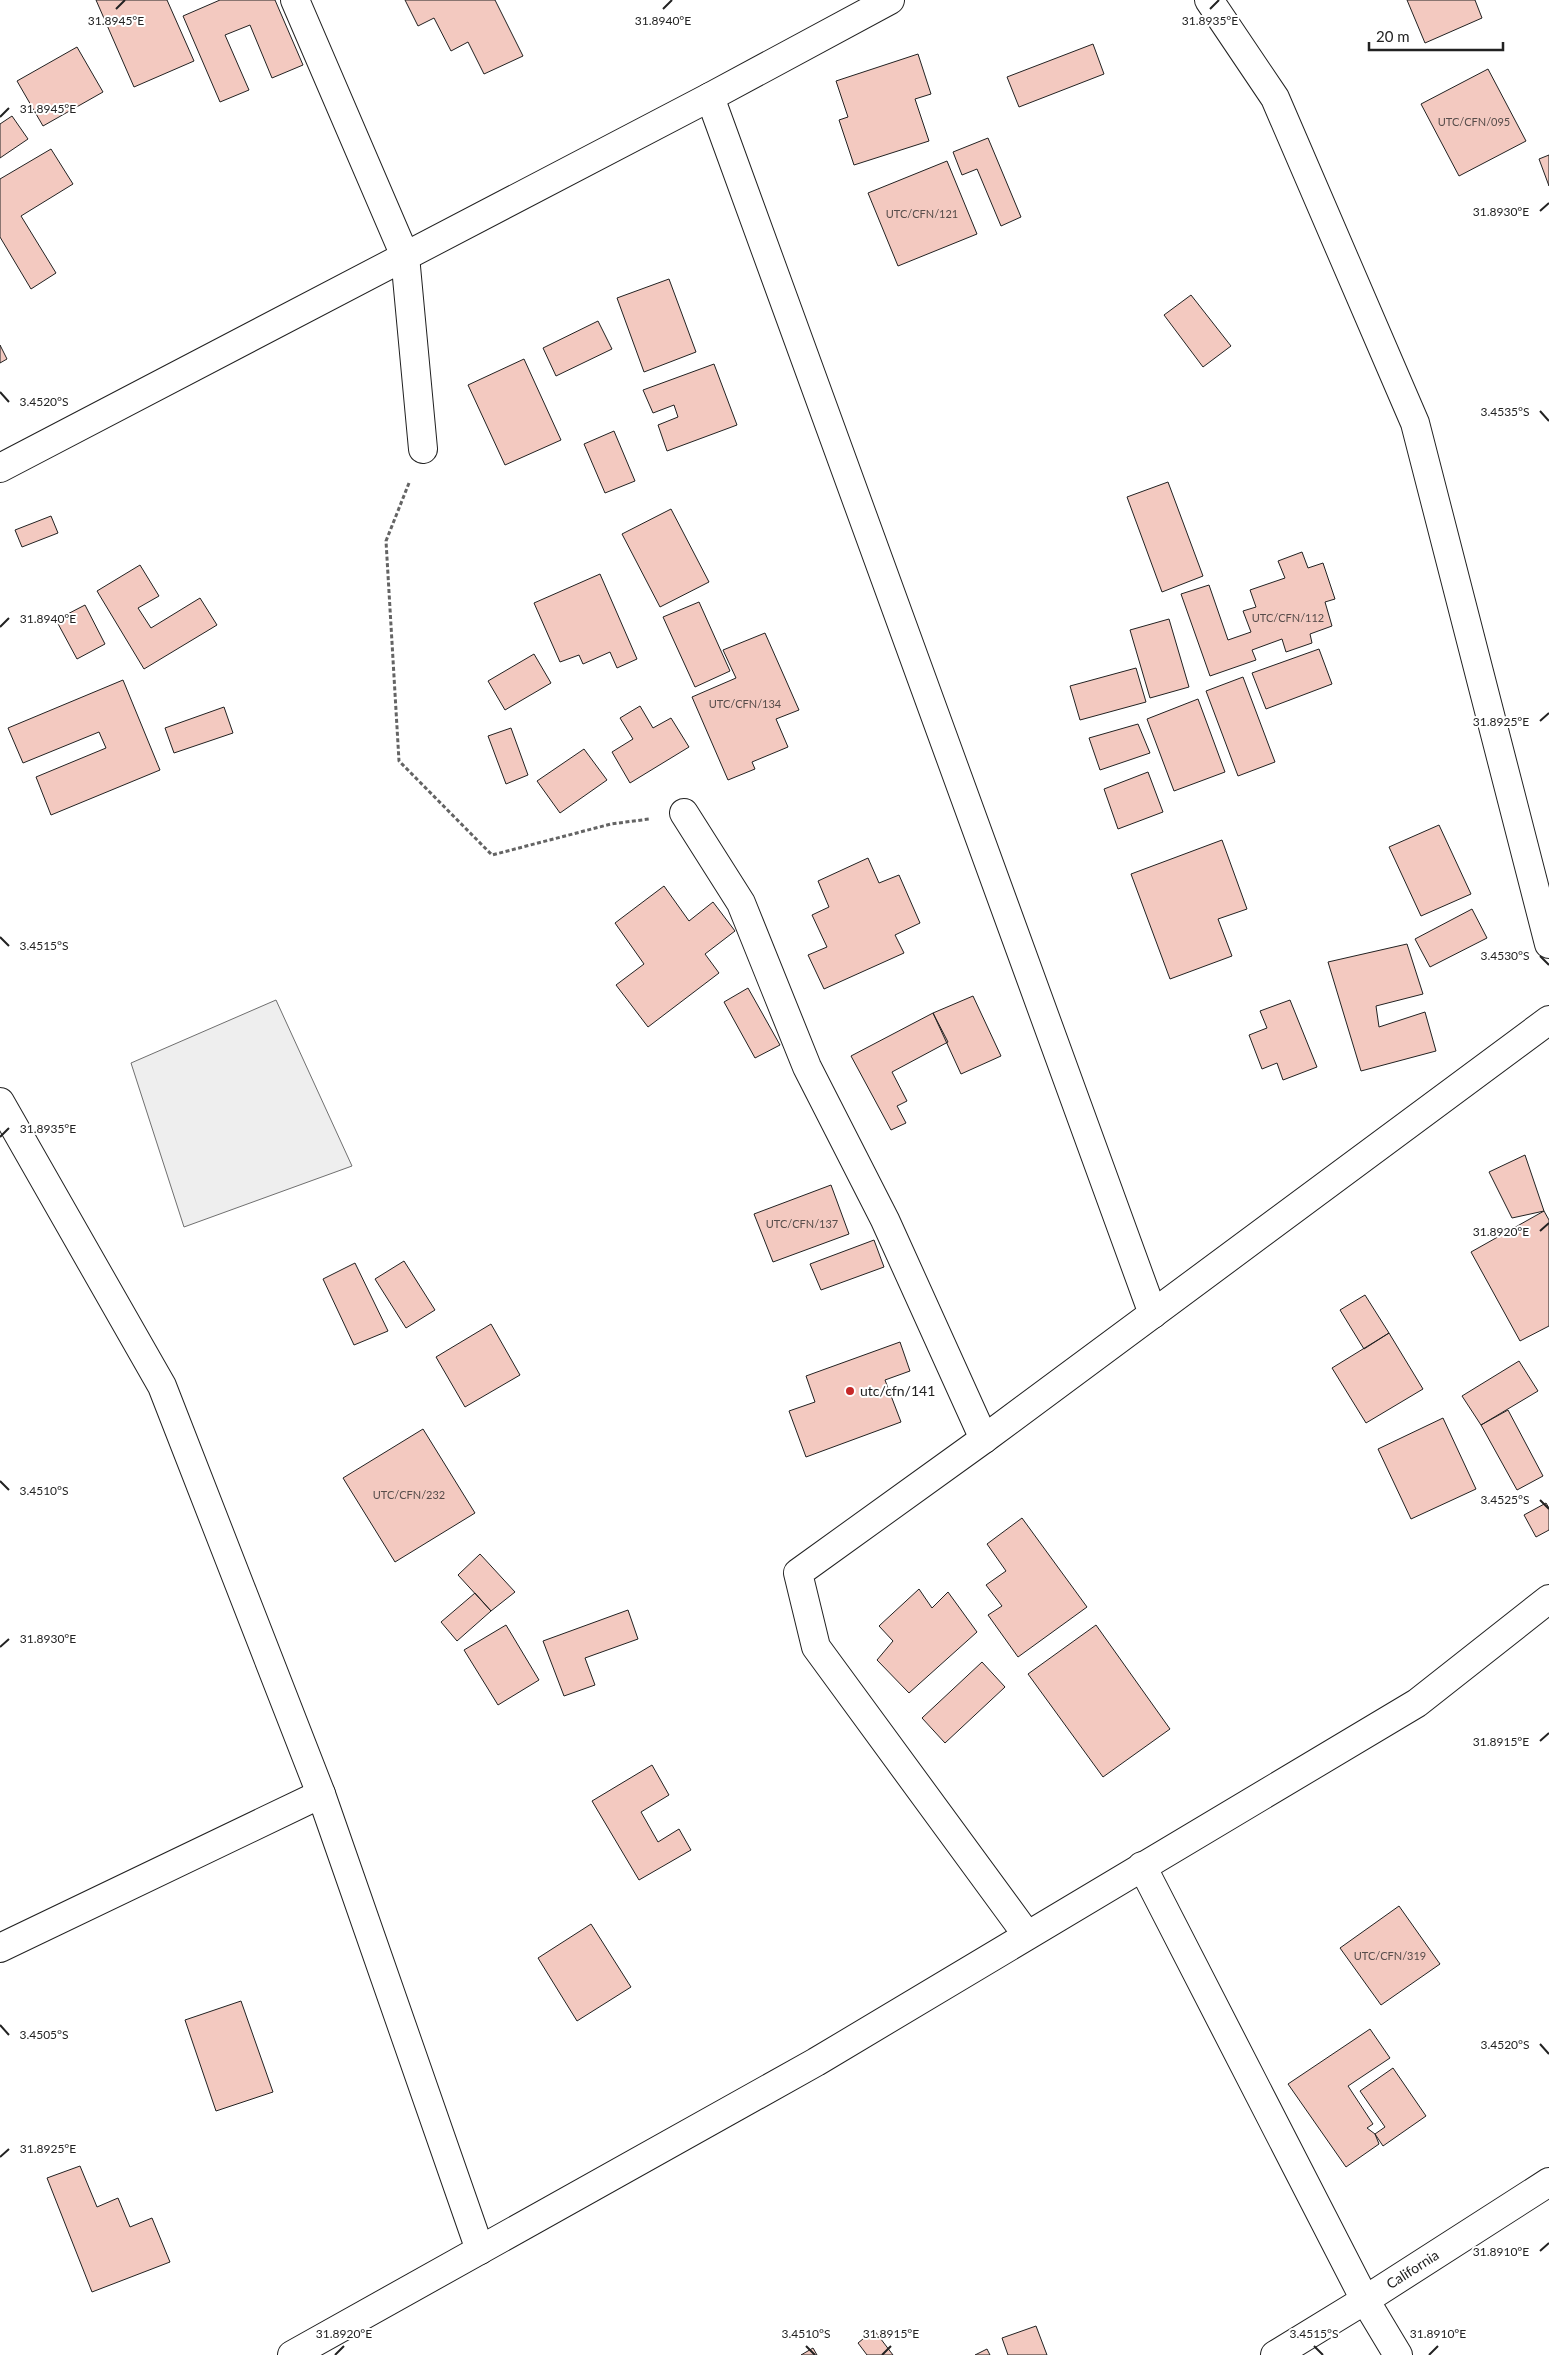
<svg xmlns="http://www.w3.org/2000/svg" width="1549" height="2355" viewBox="0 0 1549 2355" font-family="Lato,sans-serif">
  <rect width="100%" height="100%" fill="#fff"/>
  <!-- green -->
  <path fill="#eee" stroke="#6f6f6f" d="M276,1000L352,1166L184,1227L131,1063Z"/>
  <!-- building -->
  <path fill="#f3c9c0" stroke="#222" d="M96,0H167L194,61L134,87Z
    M220,0H275L303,65L272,78L250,25L225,35L249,90L220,102L183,16Z
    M405,0H495L523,56L484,74L468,42L451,51L434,18L418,26Z
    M1407,0H1475L1482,18L1425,43Z
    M1093,44L1104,74L1019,107L1007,77Z
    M77,47L103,92L43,126L17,81Z
    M918,54L931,94L915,99L929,141L854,165L839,120L848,117L836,81Z
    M1488,69L1526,141L1459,176L1421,104Z
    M12,116L28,139L0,158V124Z
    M988,138L1021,217L1001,226L977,169L962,175L953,152Z
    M51,149L73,184L21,216L56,273L31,289L0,237V179Z
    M1549,155V186L1539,159Z
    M947,161L977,234L898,266L868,193Z
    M669,279L696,352L644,372L617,298Z
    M1191,295L1231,346L1203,367L1164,315Z
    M598,321L612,349L556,376L543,348Z
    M0,345L7,359L0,363Z
    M524,359L561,440L505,465L468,385Z
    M714,364L737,425L667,451L658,425L678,417L674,405L653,413L643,390Z
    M614,431L635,481L605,493L584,444Z
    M1168,482L1203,576L1162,592L1127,497Z
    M671,509L709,582L660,607L622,534Z
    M51,516L58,533L22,547L15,530Z
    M1302,552L1308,568L1323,563L1335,599L1325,602L1332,626L1310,634L1312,643L1286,652L1282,639L1252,650L1256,660L1210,676L1181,594L1209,585L1228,640L1251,632L1243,611L1256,607L1250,590L1285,578L1278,561Z
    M140,565L159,596L138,608L151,628L200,598L217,625L144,669L97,591Z
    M600,574L637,659L617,668L610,652L583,664L579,655L560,662L534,603Z
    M699,602L730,671L695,687L663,617Z
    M85,605L105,644L77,659L56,620Z
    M1169,619L1189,687L1150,698L1130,630Z
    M765,633L799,710L776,719L788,747L752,762L755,769L728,780L692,697L736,678L723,650Z
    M1319,649L1332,684L1266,709L1252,673Z
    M534,654L551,683L505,710L488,681Z
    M1136,668L1146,702L1080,720L1070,686Z
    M1243,677L1275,762L1238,776L1206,691Z
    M123,680L160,770L51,815L36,777L106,748L99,732L23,763L8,728Z
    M1198,699L1225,772L1174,791L1147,719Z
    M640,706L653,728L671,718L689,747L630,783L612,752L633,739L620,718Z
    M224,707L233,733L174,753L165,728Z
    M1138,724L1150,753L1100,770L1089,738Z
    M511,728L528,775L506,784L488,736Z
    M584,749L607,780L560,813L537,781Z
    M1148,772L1163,812L1118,829L1104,789Z
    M1439,825L1471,894L1421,916L1389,847Z
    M1222,840L1247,909L1218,919L1232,956L1170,979L1131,874Z
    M868,858L879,883L899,875L920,923L895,935L904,953L824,989L808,955L827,947L812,915L829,907L818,881Z
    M664,886L689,921L713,902L735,931L705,954L719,973L648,1027L616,985L644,964L615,923Z
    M1472,909L1487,938L1430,967L1415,939Z
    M1407,944L1423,994L1376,1006L1379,1027L1425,1012L1436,1051L1361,1071L1328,962Z
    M748,988L780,1045L755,1058L724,1002Z
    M973,996L1001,1056L961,1074L933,1013Z
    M1290,1000L1317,1067L1283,1080L1277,1063L1262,1069L1249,1035L1267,1028L1260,1011Z
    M933,1013L948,1042L892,1072L907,1101L897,1106L906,1123L891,1130L851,1056Z
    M1525,1155L1544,1211L1512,1218L1489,1172Z
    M831,1185L849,1234L773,1262L754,1214Z
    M1544,1211L1549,1220V1326L1520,1341L1471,1252Z
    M874,1240L884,1267L821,1290L810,1264Z
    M404,1261L435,1310L406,1328L375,1279Z
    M355,1263L388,1331L354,1345L323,1279Z
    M1365,1295L1389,1333L1364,1349L1340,1310Z
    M491,1324L520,1375L465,1407L436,1357Z
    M1389,1333L1423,1389L1366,1423L1332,1368Z
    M900,1342L910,1371L885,1380L901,1422L806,1457L789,1411L815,1402L806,1376Z
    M1519,1361L1538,1391L1481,1425L1462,1396Z
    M1508,1410L1543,1476L1517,1490L1481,1425Z
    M1443,1418L1476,1489L1411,1519L1378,1449Z
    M423,1429L475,1513L395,1562L343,1478Z
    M1546,1503L1549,1508V1530L1536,1537L1524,1515Z
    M1022,1518L1087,1607L1018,1657L988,1615L1002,1606L986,1585L1006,1571L987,1544Z
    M480,1554L515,1592L491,1611L458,1575Z
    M919,1589L932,1608L948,1592L977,1632L909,1693L877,1660L893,1641L879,1626Z
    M475,1593L491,1611L457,1641L441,1622Z
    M628,1610L638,1639L585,1658L595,1685L564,1696L543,1641Z
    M506,1625L539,1680L498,1705L464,1650Z
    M1096,1625L1170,1729L1103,1777L1028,1674Z
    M982,1662L1005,1687L945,1743L922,1718Z
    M652,1765L669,1795L641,1812L658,1842L679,1829L691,1850L639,1880L592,1801Z
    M1399,1906L1440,1964L1381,2005L1340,1948Z
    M591,1924L631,1987L577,2021L538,1958Z
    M241,2001L273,2092L216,2111L185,2020Z
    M1370,2029L1390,2058L1348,2086L1373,2124L1367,2128L1375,2134L1379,2144L1346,2167L1288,2084Z
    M1393,2068L1426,2116L1383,2146L1375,2134L1385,2127L1360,2091Z
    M80,2166L97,2207L118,2198L130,2227L152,2218L170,2262L92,2292L47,2178Z
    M1036,2326L1047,2355H1008L1002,2338Z
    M874,2330L893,2355H867L858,2343Z
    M813,2348L817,2355H801Z
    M987,2349L990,2355H975Z"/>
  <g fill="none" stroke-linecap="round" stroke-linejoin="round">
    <defs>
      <g id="street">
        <path d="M295,0L405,256L423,449"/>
        <path d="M1209,0L1275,98L1415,423L1549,944"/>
        <path d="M710,97L1153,1314"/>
        <path d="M0,468L710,97L890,0"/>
        <path d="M684,813L741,903L807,1067L885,1220L984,1439"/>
        <path d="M0,1102L162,1386L321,1794L480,2250"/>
        <path d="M1142,1866L1365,2300L1398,2355"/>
        <path d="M1027,1935L816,1647L798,1573L984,1439L1549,1020"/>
        <path d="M0,1948L321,1794"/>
        <path d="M292,2355L816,2062L1417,1703L1549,1599"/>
        <path id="s1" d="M1275,2355L1365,2300L1549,2182"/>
      </g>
    </defs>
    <!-- street casing -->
    <use href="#street" stroke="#222" stroke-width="30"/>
    <!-- path -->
    <path stroke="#646464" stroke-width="3" stroke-dasharray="4 2.5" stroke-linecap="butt" d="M409,483L386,541L399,761L492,855L611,824L649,819"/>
    <!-- street -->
    <use href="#street" stroke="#fff" stroke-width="28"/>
  </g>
  <!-- ticks -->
  <path fill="none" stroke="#222" stroke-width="2" d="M116,9L125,0M663,9L672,0M1210,9L1219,0M0,117L9,108M1540,211L1549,203M0,392L9,402M1540,411L1549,421M0,627L9,618M1540,721L1549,713M0,937L9,946M1540,956L1549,965M0,1137L9,1128M1540,1231L1549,1223M0,1481L9,1490M1540,1500L1549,1509M0,1647L9,1639M1540,1741L1549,1733M0,2025L9,2035M1540,2044L1549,2054M0,2157L9,2149M1540,2251L1549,2243M806,2346L815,2355M1314,2346L1323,2355M335,2355L344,2346M882,2355L891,2346M1429,2355L1438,2346"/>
  <!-- markers -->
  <circle fill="#c62828" stroke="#fff" stroke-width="2" cx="850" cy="1391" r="5"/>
  <g text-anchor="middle" stroke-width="4" stroke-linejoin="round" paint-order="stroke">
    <!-- number labels -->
    <g font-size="11" fill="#564c4a">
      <text x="1474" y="126">UTC/CFN/095</text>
      <text x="922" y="218">UTC/CFN/121</text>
      <text x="1288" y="622">UTC/CFN/112</text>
      <text x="745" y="708">UTC/CFN/134</text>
      <text x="802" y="1228">UTC/CFN/137</text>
      <text x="409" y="1499">UTC/CFN/232</text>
      <text x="1390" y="1960">UTC/CFN/319</text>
    </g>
    <!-- poi labels -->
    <g font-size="14" fill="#222" stroke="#fff" text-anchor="start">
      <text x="860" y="1396">utc/cfn/141</text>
    </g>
    <!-- street labels -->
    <g font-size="14" fill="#222" stroke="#fff">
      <text dy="5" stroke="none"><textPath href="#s1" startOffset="162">California</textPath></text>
    </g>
  </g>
  <g font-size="12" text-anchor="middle" fill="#222" stroke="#fff" stroke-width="4" stroke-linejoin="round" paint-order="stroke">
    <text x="116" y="25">31.8945°E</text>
    <text x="663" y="25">31.8940°E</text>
    <text x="1210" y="25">31.8935°E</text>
    <text x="48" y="113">31.8945°E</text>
    <text x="1501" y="216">31.8930°E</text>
    <text x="44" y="406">3.4520°S</text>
    <text x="1505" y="416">3.4535°S</text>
    <text x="48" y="623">31.8940°E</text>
    <text x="1501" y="726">31.8925°E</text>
    <text x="44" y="950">3.4515°S</text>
    <text x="1505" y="960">3.4530°S</text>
    <text x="48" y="1133">31.8935°E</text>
    <text x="1501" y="1236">31.8920°E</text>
    <text x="44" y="1495">3.4510°S</text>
    <text x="1505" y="1504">3.4525°S</text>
    <text x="48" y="1643">31.8930°E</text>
    <text x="1501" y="1746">31.8915°E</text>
    <text x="44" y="2039">3.4505°S</text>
    <text x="1505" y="2049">3.4520°S</text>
    <text x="48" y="2153">31.8925°E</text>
    <text x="1501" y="2256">31.8910°E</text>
    <text x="806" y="2338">3.4510°S</text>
    <text x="1314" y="2338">3.4515°S</text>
    <text x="344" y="2338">31.8920°E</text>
    <text x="891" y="2338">31.8915°E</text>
    <text x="1438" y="2338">31.8910°E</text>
  </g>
  <!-- scale -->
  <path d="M1369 42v8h134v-8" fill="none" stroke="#222222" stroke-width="2.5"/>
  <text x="1376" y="42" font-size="15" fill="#222222" stroke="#ffffff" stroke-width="4" paint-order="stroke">20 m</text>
</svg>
